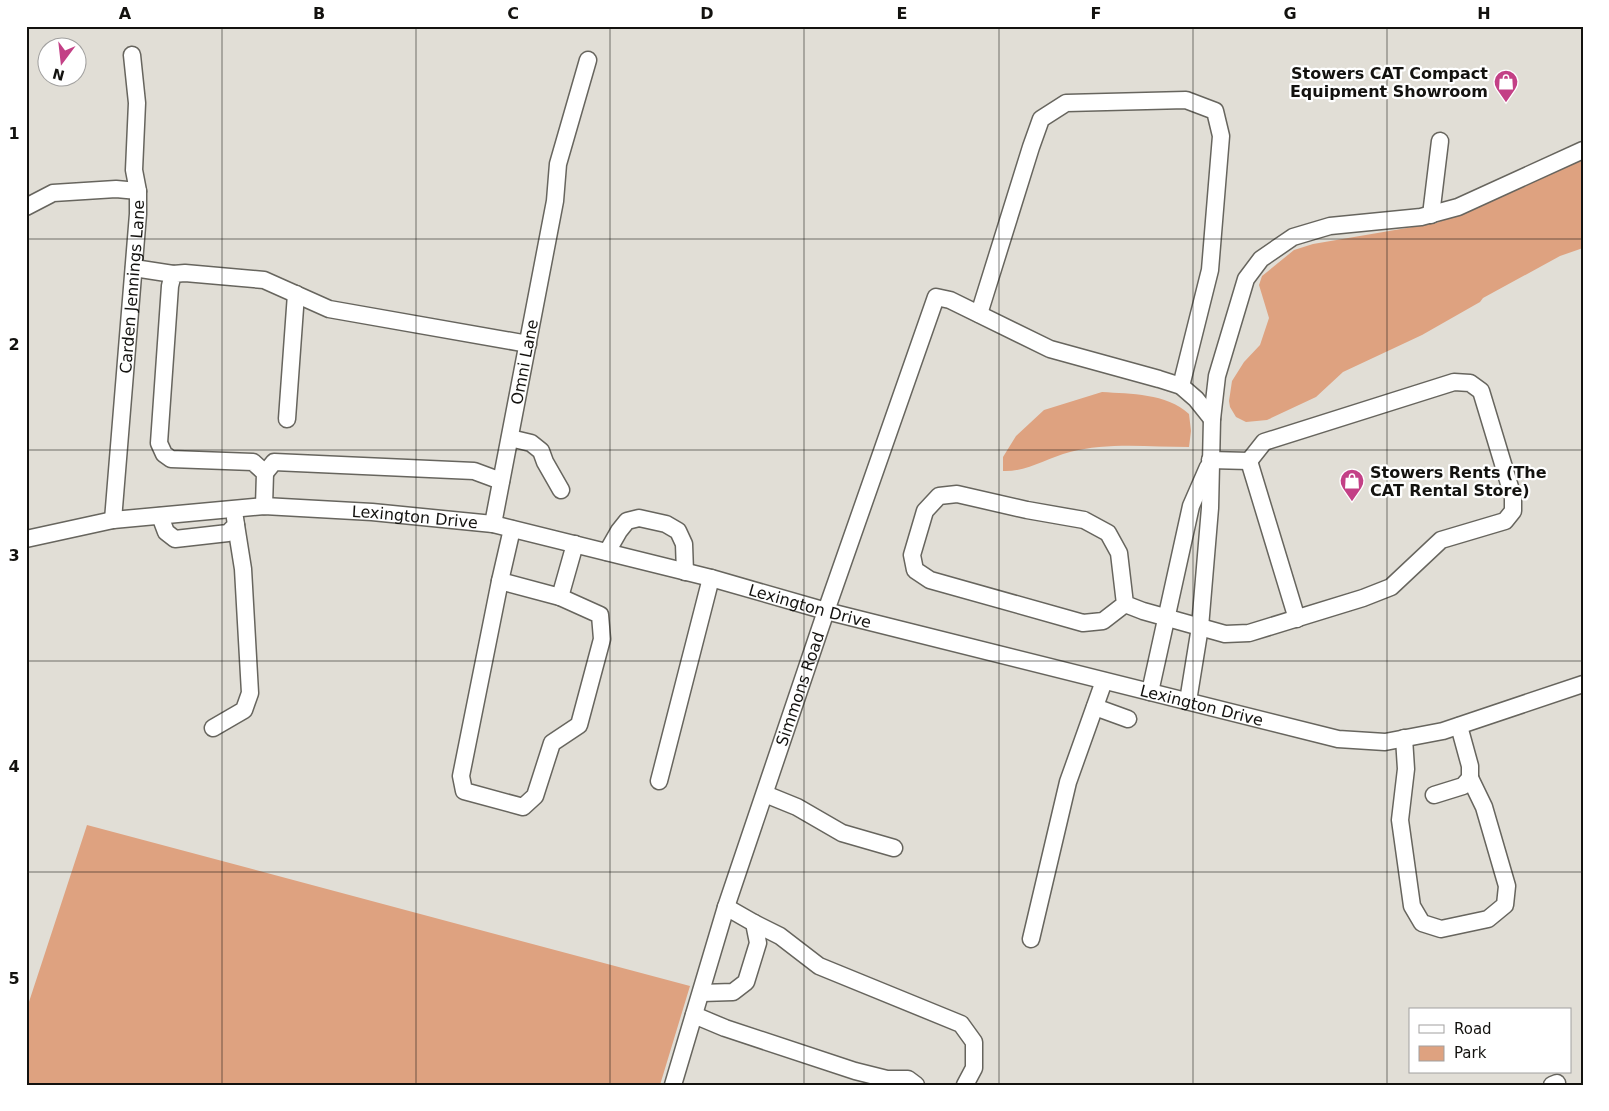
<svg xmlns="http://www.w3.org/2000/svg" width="1609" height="1111" viewBox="0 0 1609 1111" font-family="'DejaVu Sans',sans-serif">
  <rect width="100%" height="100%" fill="#e1ded6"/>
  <!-- green -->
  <path fill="#dea280" d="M1583,158V248L1560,256L1483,298L1480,302L1422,335L1343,372L1316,397L1267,420L1246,422L1236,417L1230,407L1229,401L1232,381L1244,362L1260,345L1269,318L1259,285L1262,276L1294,250L1313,244L1436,223L1460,214Z
    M1102,392C1131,394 1166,393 1189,414L1191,431L1189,447C1150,447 1108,442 1070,452C1047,458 1027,472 1003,471V457L1016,436L1044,410Z
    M87,825L690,986L660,1085H26V1011Z"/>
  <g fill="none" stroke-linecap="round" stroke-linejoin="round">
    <defs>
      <g id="minor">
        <path d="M26,207L53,193L116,189L138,191"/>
        <path d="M1431,215L1440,141"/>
        <path d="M134,268L173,274"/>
        <path d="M979,314L1031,147L1041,119L1066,103L1186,100L1215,111L1221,136L1210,270L1181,386"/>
        <path d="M287,419L296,294"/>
        <path d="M510,438L531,443L541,451L545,462L561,490"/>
        <path d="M1210,460L1249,461"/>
        <path d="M1249,461L1297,619"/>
        <path d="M265,473L274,462L474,471L501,481"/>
        <path d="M264,506L265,473L253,462L171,459L164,454L159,443L170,286L173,274L185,273L264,280L329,309L528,344"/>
        <path d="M160,516L166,532L175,539L228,533L236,525L235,518"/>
        <path id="s1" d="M113,520L138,214V191L134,170L137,103L132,55"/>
        <path id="s2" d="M493,524L555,201L558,164L588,60"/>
        <path d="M512,529L500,581L560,597L575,544"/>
        <path id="s3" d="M26,539L113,520L264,506L372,512L493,524L711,578L826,611L1338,739L1385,742L1443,731L1583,684"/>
        <path d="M607,552L619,531L627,521L639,518L666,524L678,531L684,544L685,572"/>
        <path d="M500,581L461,776L464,791L523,807L535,796L552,743L579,725L602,639L600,615L560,597"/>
        <path d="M1125,604L1103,621L1083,623L930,580L915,570L912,555L925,511L939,496L957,494L1027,510L1084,520L1108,533L1119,553L1125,604L1143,611L1225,634L1249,633L1363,598L1391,587L1441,540L1505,521L1513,511V497L1481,391L1470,383L1454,382L1264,442L1249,461"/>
        <path d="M1150,692L1191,506L1208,467"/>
        <path d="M1188,701L1200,627L1210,508L1212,419L1217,376L1246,279L1261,259L1293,237L1330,226L1421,217L1458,207L1583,150"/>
        <path d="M1095,707L1128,719"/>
        <path d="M213,728L244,710L250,693L243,569L236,525"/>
        <path d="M1404,738L1406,769L1400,820L1412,906L1422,923L1441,929L1488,919L1505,905L1507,886L1484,807L1470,778"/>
        <path d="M659,781L711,578"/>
        <path d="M765,794L797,807L842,833L894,848"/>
        <path d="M1434,795L1463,786L1470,778V766L1459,726"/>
        <path d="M754,923L780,936L819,966L961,1024L974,1042V1068L965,1085"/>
        <path d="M1031,939L1068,782L1104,681"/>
        <path d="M701,993L733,992L746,982L758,943L754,923L726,907"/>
        <path d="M694,1015L725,1028L855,1071L887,1079H908L916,1085"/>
        <path id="s4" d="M673,1085L726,907L826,611L936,297L950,300L1050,349L1159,379L1181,386L1196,399L1212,419"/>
        <path d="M1552,1085L1557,1083V1085"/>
      </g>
    </defs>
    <!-- minor casing -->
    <use href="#minor" stroke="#67655e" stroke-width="19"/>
    <!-- minor -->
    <use href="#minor" stroke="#fff" stroke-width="16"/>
  </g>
  <!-- grid -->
  <path fill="none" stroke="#13120f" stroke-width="1" stroke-opacity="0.55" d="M222,26V1085M416,26V1085M610,26V1085M804,26V1085M999,26V1085M1193,26V1085M1387,26V1085M26,239H1583M26,450H1583M26,661H1583M26,872H1583"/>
  <!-- icons -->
  <defs>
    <symbol id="shop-pin" viewBox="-11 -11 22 30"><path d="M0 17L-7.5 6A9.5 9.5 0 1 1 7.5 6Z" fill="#c34086" stroke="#fff"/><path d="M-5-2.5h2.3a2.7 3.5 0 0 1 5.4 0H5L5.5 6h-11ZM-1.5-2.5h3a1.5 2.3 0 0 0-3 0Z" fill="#fff"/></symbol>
  </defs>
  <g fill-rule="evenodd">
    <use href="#shop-pin" x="1492" y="68" width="28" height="38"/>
    <use href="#shop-pin" x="1338" y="467" width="28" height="38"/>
  </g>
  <g text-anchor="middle" stroke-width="4.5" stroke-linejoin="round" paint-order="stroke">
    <!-- poi labels -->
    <g font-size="16" font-weight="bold" fill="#13120f" stroke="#fff" text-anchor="end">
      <text x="1488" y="79">Stowers CAT Compact<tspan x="1488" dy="18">Equipment Showroom</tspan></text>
      <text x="1370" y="478" text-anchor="start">Stowers Rents (The<tspan x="1370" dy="18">CAT Rental Store)</tspan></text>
    </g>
    <!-- street labels -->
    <g font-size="16" fill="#13120f" stroke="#fff">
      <text dy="6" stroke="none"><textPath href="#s1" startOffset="234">Carden Jennings Lane</textPath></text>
      <text dy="6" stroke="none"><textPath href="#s2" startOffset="165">Omni Lane</textPath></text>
      <text dy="6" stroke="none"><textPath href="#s3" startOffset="392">Lexington Drive</textPath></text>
      <text dy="6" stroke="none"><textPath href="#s3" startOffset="798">Lexington Drive</textPath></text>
      <text dy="6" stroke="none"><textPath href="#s4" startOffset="416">Simmons Road</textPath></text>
      <text dy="6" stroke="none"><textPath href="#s3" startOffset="1202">Lexington Drive</textPath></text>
    </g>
  </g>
  <!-- border -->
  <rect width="1609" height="1111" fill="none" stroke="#ffffff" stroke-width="55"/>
  <!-- legend -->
  <rect x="1409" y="1008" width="162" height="65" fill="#ffffff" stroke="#a1a09f"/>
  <rect x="1419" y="1025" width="25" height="8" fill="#ffffff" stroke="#a1a09f"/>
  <text x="1454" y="1034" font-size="15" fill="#13120f">Road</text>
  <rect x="1419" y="1046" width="25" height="15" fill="#dea280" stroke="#a1a09f"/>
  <text x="1454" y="1058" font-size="15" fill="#13120f">Park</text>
  <!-- north arrow -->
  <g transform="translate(62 62) rotate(195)"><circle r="24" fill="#ffffff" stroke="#a1a09f"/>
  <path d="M0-4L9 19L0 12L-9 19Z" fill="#c34086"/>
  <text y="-8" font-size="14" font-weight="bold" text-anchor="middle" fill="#13120f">N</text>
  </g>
  <rect x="28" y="28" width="1554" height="1056" fill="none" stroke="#13120f" stroke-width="2"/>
  <g font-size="16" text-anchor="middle" font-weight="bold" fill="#13120f">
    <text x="125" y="19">A</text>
    <text x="319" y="19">B</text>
    <text x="513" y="19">C</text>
    <text x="707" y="19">D</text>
    <text x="902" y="19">E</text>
    <text x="1096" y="19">F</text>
    <text x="1290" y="19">G</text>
    <text x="1484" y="19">H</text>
    <text x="14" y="139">1</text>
    <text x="14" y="350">2</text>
    <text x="14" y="561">3</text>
    <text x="14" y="772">4</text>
    <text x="14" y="984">5</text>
  </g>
</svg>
